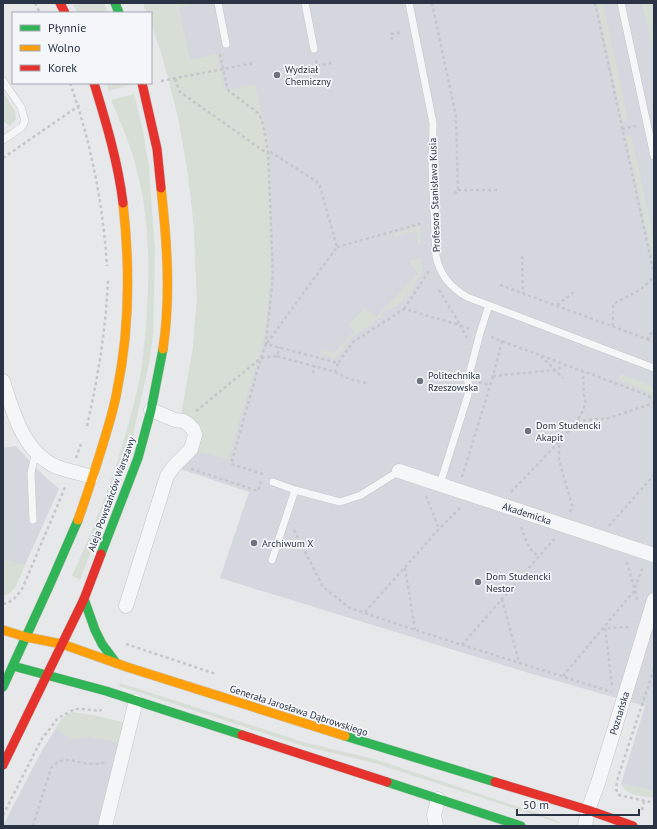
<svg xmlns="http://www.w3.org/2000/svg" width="657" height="829" viewBox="0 0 657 829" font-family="'PT Sans',sans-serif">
  <rect width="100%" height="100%" fill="#e6e8ea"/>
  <!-- built -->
  <path fill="#d4d7dd" d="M143,3H654V791L621,784L645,706L529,673L220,578L249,492L177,468L196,451L193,347L197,300L194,226L188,173L178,116L161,51L151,23V13H147Z
    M16,446L37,469L59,489L25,565L3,560V448Z
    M56,728L71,739L88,736L121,743L101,826H3L40,754Z"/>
  <!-- green -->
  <path fill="#d6ded6" d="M83,3H104L108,13H78L73,5Z
    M143,3H197L179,8L190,60L217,54L225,90L255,84L269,146L271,274L264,339L228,459L196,451L181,415L193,347L197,300L194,226L188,173L178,116L161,51L151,24V13H147Z
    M597,3H603L628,121L623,122Z
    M642,3H654V55Z
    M106,83H131L132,84L109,91Z
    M3,92L15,111L16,119L10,126L3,121Z
    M134,94L142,126L149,167L153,225L155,249L153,336L149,364L129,452L80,580L72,576C80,557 89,539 96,520C112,481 125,440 135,399C141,379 143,357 145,336C150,282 151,224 137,171C131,146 121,123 111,100Z
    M631,135L654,239V263L626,136Z
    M420,226V245L418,244L416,231L395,237L392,234Z
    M421,258L423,270L406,299L391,309L390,308L380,314L381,317L349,340L337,357L335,358L322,354V349L334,353L354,331L349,325L365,307L376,317L419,273L409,263L411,260Z
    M621,374L652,386L654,396L646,391L619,380Z
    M3,560L25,565C20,576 16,594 3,596Z
    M120,683L303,742L374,759L537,813L560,822L559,823L374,763L303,746L119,686Z
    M72,712L93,715L126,723L121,743L88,736L71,739L56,728C59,720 65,716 72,712Z
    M621,784L654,791V798C643,796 626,796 621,784Z"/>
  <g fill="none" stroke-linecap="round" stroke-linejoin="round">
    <defs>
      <path id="lane" d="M218,3L226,44
        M305,3L314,49
        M409,3L433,123L432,167L436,256C440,275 450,287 467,297L654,368
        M621,3L654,156
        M3,81L21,107L25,121L22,127L3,140
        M273,482L295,490
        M440,484L468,395V379L480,333L489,305
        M33,520L31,473L36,451
        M272,560L295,490L340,502L361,495L399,471"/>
      <path id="street" d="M3,381C13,412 23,452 57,467C68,471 80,473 92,477
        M399,471L654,555
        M126,606L167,476L174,466L191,449L195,435L193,429L188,424L183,421L175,420L151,410
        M105,826L136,701
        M436,826L434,815L438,799
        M585,826L588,810L598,783L654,600"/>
      <path id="fast" d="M115,3L119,13
        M101,554L138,458L151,410L163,349
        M84,599L95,630L102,644L116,663
        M13,666L106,691L242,735
        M3,687L51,582L78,520
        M345,736L495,782
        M387,782L521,826"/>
      <path id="slow" d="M161,188C167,241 171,296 163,349
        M78,520C87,495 95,470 103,444C108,427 114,409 117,391C130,329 130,266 123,203
        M3,630L26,637
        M26,637L62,644L127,667L345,736"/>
      <path id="jam" d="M60,3L65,13
        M94,83C106,122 118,162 123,203
        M142,83L157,149L161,188
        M242,735L387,782
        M3,765L84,599L101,554
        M495,782L588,810L633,826"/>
    </defs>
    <!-- lane casing -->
    <use href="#lane" stroke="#c4c6c8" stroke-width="8"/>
    <!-- street casing -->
    <use href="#street" stroke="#c4c6c8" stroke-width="15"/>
    <!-- fast casing -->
    <use href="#fast" stroke="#c4c6c8" stroke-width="10"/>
    <!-- slow casing -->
    <use href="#slow" stroke="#c4c6c8" stroke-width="10"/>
    <!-- jam casing -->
    <use href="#jam" stroke="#c4c6c8" stroke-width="10"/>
    <!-- path -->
    <path stroke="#c5c6ca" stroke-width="2.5" stroke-dasharray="3 3" stroke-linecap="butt" d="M35,3L40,13
      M432,3L456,116L458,190L453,195
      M595,3L654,274
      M392,40L391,34L402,32
      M220,54L227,87L229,91L258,113L262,120L268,151L273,275L266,344
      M316,60L318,69
      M317,66L330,63L331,67
      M175,79L180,92L268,154
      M161,81L254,63
      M70,83C91,142 103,204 107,266
      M622,129L636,126
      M3,158L80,105
      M458,190H498
      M337,247L423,223
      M522,256L523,293
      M500,285L647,339L654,330
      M439,290L460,325L469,329
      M557,305L574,292
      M404,309L429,271
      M613,326V304L640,290L654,277
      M491,337L647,395L654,400
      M647,339L654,342
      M502,341L493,376L555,370L566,365
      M267,343L337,247L319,183L269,151
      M277,356L335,372L338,363
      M541,356L563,378
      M335,372L347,378L369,384
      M313,373L315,366
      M479,382L490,385
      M654,388V389
      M196,411L261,358L266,344L338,363L353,342L404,309L460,325L467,338
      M577,421L609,418L654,403
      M87,426C98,377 106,329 108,279
      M76,458L81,444
      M191,469L258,491L261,481
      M263,474L231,464L261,358L277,356L280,347
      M462,477L493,376
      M511,492L559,442
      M426,496L439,529
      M570,512L572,505L559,460V442C567,432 591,409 584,396L583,371
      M609,526L654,475
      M521,527L529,548L539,557
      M294,530L323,587L350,608L415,630L612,692
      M627,562L638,602
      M405,568L415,630
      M502,599L519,662
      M3,604C13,602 18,595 23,587L66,485
      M365,612L439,529L461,507
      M126,644L216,674
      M462,645L555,538
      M654,669L618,777L616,789L619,795L654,803
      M563,676L634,591L643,566
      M612,685L605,628L631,627
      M642,810L644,801
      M3,815L41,740L58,718L75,709H83L100,711L101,709
      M33,826L51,768C65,753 76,764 93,764C97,764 102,763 106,762"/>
    <!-- lane -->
    <use href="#lane" stroke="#f5f6f7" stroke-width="7"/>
    <!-- street -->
    <use href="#street" stroke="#f5f6f7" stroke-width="14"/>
    <!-- fast -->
    <use href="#fast" stroke="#30b455" stroke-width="9"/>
    <!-- slow -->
    <use href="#slow" stroke="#ff9f0a" stroke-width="9"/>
    <!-- jam -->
    <use href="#jam" stroke="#e5322d" stroke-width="9"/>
  </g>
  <!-- markers -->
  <g fill="#6c737f" stroke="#f4f6f9" stroke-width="1.5">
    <circle cx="277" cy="75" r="4"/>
    <circle cx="420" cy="381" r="4"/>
    <circle cx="528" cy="431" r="4"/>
    <circle cx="254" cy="543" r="4"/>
    <circle cx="478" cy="582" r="4"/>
  </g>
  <g text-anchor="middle" stroke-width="3.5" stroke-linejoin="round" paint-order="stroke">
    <!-- poi labels -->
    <g font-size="10" fill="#2b3445" stroke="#f4f6f9" text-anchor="start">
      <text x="285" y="73">Wydział<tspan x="285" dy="12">Chemiczny</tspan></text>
      <text x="428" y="379">Politechnika<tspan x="428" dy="12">Rzeszowska</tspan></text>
      <text x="536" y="429">Dom Studencki<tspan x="536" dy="12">Akapit</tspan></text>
      <text x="262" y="547">Archiwum X</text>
      <text x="486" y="580">Dom Studencki<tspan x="486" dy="12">Nestor</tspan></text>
    </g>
    <!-- street labels -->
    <g font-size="10" fill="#2b3445" stroke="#f4f6f9">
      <text transform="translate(434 195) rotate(-92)" y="4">Profesora Stanisława Kusia</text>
      <text transform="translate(111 494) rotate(-70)" y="4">Aleja Powstańców Warszawy</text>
      <text transform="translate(527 513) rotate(18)" y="4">Akademicka</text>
      <text transform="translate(299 710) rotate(18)" y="4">Generała Jarosława Dąbrowskiego</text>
      <text transform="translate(619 713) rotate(-73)" y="4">Poznańska</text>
    </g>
  </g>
  <!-- border -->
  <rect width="657" height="829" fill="none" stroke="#2b3445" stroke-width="8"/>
  <!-- legend -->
  <rect x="12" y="12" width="140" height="72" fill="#f4f6f9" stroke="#a4a8b1"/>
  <rect x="20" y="25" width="20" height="6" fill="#30b455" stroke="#a4a8b1"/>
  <text x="48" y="32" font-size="12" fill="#2b3445">Płynnie</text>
  <rect x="20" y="45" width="20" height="6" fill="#ff9f0a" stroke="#a4a8b1"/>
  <text x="48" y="52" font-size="12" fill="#2b3445">Wolno</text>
  <rect x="20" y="65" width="20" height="6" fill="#e5322d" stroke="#a4a8b1"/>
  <text x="48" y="72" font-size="12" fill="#2b3445">Korek</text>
  <!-- scale -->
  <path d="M517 809v6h122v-6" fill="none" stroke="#2b3445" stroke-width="2"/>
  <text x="523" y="809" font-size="12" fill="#2b3445" stroke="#f4f6f9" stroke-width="3" paint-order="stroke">50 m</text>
</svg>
